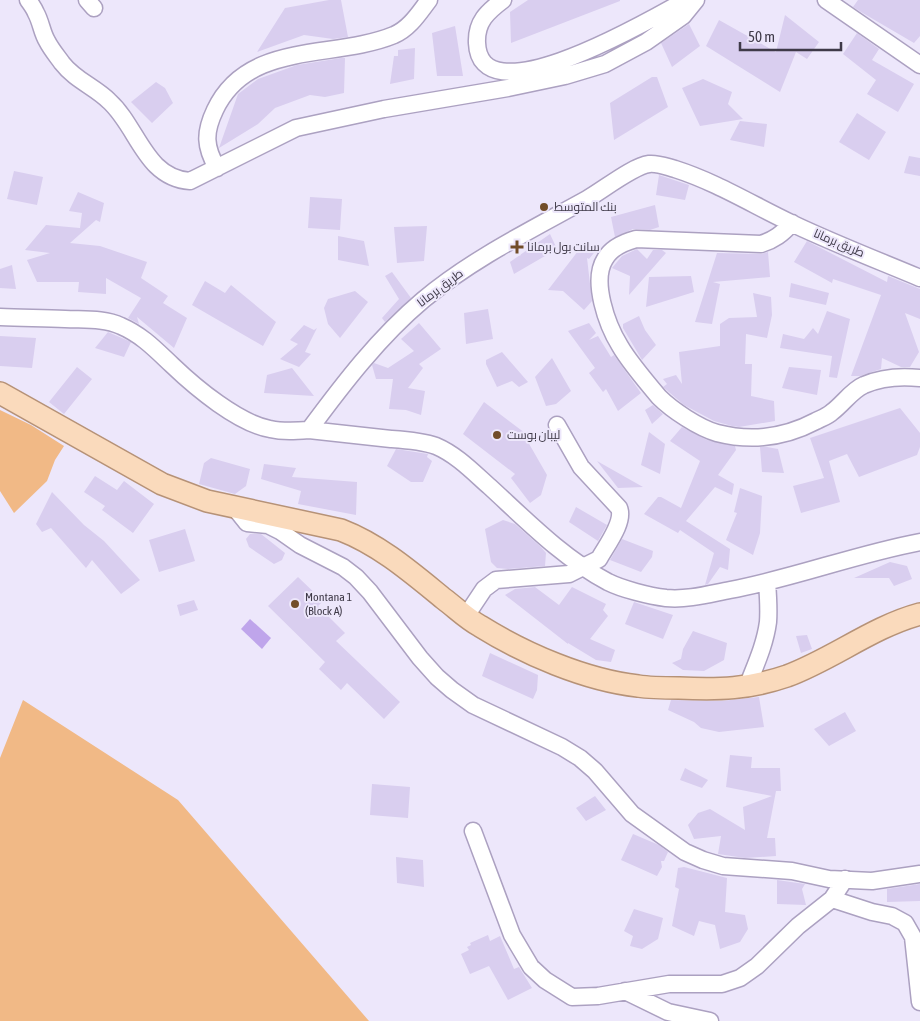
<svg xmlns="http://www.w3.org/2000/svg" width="920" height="1021" viewBox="0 0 920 1021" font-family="'Asap Condensed',Cairo,sans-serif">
  <rect width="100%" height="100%" fill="#ede7fb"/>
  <!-- green -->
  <path fill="#f1b986" d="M0,410L31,425L64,446L55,460L47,481L14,513L0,491Z
    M23,700L178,800L369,1021H0V758Z"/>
  <!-- water -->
  <path fill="#bfa5eb" d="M250,619L271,638L262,649L241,629Z"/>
  <!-- building -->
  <path fill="#d9ceef" d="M329,0H341L348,37L333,39L304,35L257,52L285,8Z
    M528,0H620V1L511,43L510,12Z
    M858,0H920V36L914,43L861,12L853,7Z
    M785,15L819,42L807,59L796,52L780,92L706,46L719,20L776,52Z
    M689,24L700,46L672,67L661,43Z
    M455,26L463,76H437L432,33Z
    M857,33L879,49L872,60L914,84L898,112L867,94L876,80L843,54Z
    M415,48L414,79L390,84L394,56H398V50Z
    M341,58H345L344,93L325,97L310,95L275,108L258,124L219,148L238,94L258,79L297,65Z
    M652,77H657L668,107L614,140L610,103Z
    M703,79L732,92L728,104L743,119L700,126L682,88Z
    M156,82L165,88L173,103L152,123L131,102Z
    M857,113L886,132L869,160L839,142Z
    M740,121L767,124L764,147L730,140Z
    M909,156L920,158V176L904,173Z
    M14,171L43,177L37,205L7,199Z
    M659,175L689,185L685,200L656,195Z
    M78,192L104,203L100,222L96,220L70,243L100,246L147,262L141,278L168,296L163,303L187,318L174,348L137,317L139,324L128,318L141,298L106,278V294L78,292L79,282H37L27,260L50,253L25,250L46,225L80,228L82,213L69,211Z
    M310,197L342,199L340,230L308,228Z
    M655,205L659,227L650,230L633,229L615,237L611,217Z
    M427,226L424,261L397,263L394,227Z
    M550,234L557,249L514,274L510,262Z
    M338,236L364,241L369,266L338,260Z
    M807,241L887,282L888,276L920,289V319L905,313L919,352L910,367H901L882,358L881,369L860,376H851L881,295L833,279L832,283L794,262Z
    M585,242L598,248L589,259L587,258L592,301L584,310L563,291L548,290Z
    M637,249L647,259L653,250H662L666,253L629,295L630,276L612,268L622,256Z
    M768,252L770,277L713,282L720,284L712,324L695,322L717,253L761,254Z
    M12,265L16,289L0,288V269Z
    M392,272L411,298L385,322L382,318L399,299L385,276Z
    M691,276L694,292L646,307L649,277Z
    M205,281L225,293L231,285L276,322L263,346L192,305Z
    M791,283L829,293L826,305L789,297Z
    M355,291L368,302L340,338L328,324L324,308L328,299Z
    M753,293L771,297L772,315L767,338L746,334L745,364H752L751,396L774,401L775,421L739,427L732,426L714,421L684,405L663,387L667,384L663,379L676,375L682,384L679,352L720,346V324L729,318L757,317Z
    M488,309L493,339L466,344L464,313Z
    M827,311L850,319L837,378L829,377L832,356L780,348L783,334L804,339L813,328L818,334Z
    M639,316L645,330L656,345L642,360L623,328V324Z
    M419,323L441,349L419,364L423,368L408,388L425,391L421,415L406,410L389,409L393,379H376L372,365L374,363L388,368L414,351L401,339Z
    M589,323L596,333L589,340L598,336L611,357L614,355L641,393L618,411L606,389L603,392L589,373L595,368L568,331Z
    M304,325L314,330L317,328L305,352L311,354L299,367L280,359L298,344L290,340Z
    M108,332L131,342L124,357L95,348Z
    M0,336L36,338L32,368L0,366Z
    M502,352L528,382L519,387L512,381L497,387L486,364V360Z
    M552,358L571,391L556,404L546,406L535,377Z
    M77,367L92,379L64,414L49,402Z
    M789,367L821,370L817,395L782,388Z
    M292,368L314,396L264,393L267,375Z
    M484,402L529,436L528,442L547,475L541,495L530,503L511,478L515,474L463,434Z
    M653,405L663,414L652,424L645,410Z
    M900,408L920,433V447L917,455L859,477L847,454L829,461L840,502L801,513L793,486L824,478L810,438Z
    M682,427L707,440L735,446L736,450L718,475L734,484L732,495L715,487L686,521L730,549L728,570L720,567L708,584L705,585L714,553L680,530L678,533L644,514L658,497H661L681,508L700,461L670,441Z
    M649,432L665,444L660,474L641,465Z
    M760,447H767L778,449L784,473L762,472Z
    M396,449L428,454L427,457L432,461L423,482H411L387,466Z
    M211,458L250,469L246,486L235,494L199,484L204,463Z
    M597,461L643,487L618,488Z
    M264,464L296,468L292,477L357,482L356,515L298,504L301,491L261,479Z
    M95,476L117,490L124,481L154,504L133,533L102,510L105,506L84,492Z
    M740,488L762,496L760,533L753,555L726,540L737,513L734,512Z
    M52,492L84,525L104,541L140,580L121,594L92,560L86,568L51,528L42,532L36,524Z
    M576,507L607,525L598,541L569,522Z
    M503,520L515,524L541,547L546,553L545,566L508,569L497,568L491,562L485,529Z
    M185,529L195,561L159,572L149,540Z
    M250,534H261L285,553L282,560L274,564L249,547L246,539Z
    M622,539L653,551L652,557L641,572L610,560Z
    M890,562L907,566L912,579L894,586L889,578H854Z
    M298,577L323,601L318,606L345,633L336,641L400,702L384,719L347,683L341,690L319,669L325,662L268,606Z
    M535,587L559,605L572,587L606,604L603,610L608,616L590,639L615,650L611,662L596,660L568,643V644L505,595L515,589Z
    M194,600L198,610L180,616L177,605Z
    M634,602L673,615L663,639L625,624Z
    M693,631L727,643L724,660L704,671L683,670L672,663L681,659L683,649Z
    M807,635L812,649L801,653L796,636Z
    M490,653L538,675L537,690L533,699L482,676Z
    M759,697L764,727L719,732L701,728L694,722L668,710L671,700L721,701Z
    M845,712L856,731L829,746L814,729Z
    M730,755L752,757L751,768H780L781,791H776L767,838H775L776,856L745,858L718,854L721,836L694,839L688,825L698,813L710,809L745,830L743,807L772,796L726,787Z
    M685,768L708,780L702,788L680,780Z
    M372,784L410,787L408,818L370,815Z
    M595,796L606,810L586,821L576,808Z
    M633,834L659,845L668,852L664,861H661L662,867L657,876L621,860Z
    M396,857L423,860L424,887L397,883Z
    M684,867L727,878L725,912L745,915L748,929L740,942L720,949L715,925L699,921L694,936L672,926L679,889L675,887L678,868Z
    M777,880L805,884L802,889L806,905L777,904Z
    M920,884V901L887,902V889Z
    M634,909L663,918L658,939L642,949L630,946L633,936L624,931Z
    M488,935L490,941L500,936L514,969L519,967L532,988L508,1000L489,966L470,974L461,954L469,950L467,947L471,945L470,943Z"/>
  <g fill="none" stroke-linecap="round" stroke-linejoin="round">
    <defs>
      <path id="minor" d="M28,0C31,4 34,8 36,13C41,22 42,33 47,41C51,49 57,56 62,63C75,80 95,87 109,101C138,127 145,178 190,181L296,128L384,109L508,88L565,76L605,64L646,42L683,16L696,0
        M87,0L94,8
        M503,0C487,12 476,22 477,43C480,122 658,15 686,0
        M826,0L920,65
        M217,168C205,147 204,133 215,110C248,40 333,60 394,35C410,28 419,13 429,0
        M792,223C782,234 774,240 761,244L636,239C625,242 611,248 605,259C591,281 607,325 620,346C628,360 648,384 659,397C672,410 699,428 717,433C752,442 784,438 816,421C822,418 828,416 832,412C843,404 852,390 864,385C882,377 901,376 920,378
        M0,317C22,318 43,318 65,319C84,320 104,318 121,326C142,335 156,350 172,365C196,388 238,423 270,429C283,432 296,431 309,430C343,384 379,337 423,300C472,259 531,230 587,199C603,190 633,166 649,164C658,163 667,167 675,169C716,182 753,205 791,223C833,243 877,260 920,278
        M309,430C336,433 364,436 391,439C406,440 422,441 436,446C457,455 473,472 490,487C527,521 563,558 608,582C622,589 649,596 666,598C688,600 709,594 730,590C794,578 856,554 920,542
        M235,508L247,523L268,525L280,531L300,545L343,567L356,577L370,592L420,658L437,677L452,690L473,705L562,747L580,758L595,771L632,814L685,852L703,860L723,866L792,871L829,879L872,881L920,874
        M466,616L484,589L496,580L569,574L599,559C606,546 625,522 619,508L581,467L557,425
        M747,687C755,666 765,645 768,622C769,609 768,595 767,582
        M473,831L512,935L531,967L545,980L572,997L598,996L669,984H722L740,978L757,966L798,926L832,899L845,879
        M832,899L872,912L892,916L905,923L913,937L920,1002
        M625,991L668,1012L710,1021"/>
      <path id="major" d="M0,393L162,484L207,501L341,530C380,545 412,573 444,599C456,608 467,619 480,626C525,654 585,680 638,686C651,688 666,688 679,688C719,690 749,689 787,676C833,659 872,627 920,614"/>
    </defs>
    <!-- minor casing -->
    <use href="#minor" stroke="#aca1c1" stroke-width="19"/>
    <!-- major casing -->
    <use href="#major" stroke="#b69277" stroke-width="24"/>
    <!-- minor -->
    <use href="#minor" stroke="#fff" stroke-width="16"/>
    <!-- major -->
    <use href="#major" stroke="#fadabc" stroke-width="21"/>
  </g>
  <!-- markers -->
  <g fill="#724d29" stroke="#ede7fb" stroke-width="2">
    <circle cx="544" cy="207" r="5"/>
    <path d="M514.5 239.5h5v5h5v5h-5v5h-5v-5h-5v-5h5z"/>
    <circle cx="497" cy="435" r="5"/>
    <circle cx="295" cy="604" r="5"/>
  </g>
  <g text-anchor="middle" stroke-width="4" stroke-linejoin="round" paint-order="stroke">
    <!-- poi labels -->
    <g font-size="12" fill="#3f3a48" stroke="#ede7fb" text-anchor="start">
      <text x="554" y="211">بنك المتوسط</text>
      <text x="527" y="251">سانت بول برمانا</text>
      <text x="507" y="439">ليبان بوست</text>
      <text x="305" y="601">Montana 1<tspan x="305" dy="14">(Block A)</tspan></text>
    </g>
    <!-- street labels -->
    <g font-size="12" fill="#3f3a48" stroke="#ede7fb">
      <text transform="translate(839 243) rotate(23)" y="4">طريق برمانا</text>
      <text transform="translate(440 288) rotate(-37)" y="4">طريق برمانا</text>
    </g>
  </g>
  <!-- scale -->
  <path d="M740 42v8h101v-8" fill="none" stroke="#3f3a48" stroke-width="2.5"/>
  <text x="748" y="42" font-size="15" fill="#3f3a48" stroke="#ede7fb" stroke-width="4" paint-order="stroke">50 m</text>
</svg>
